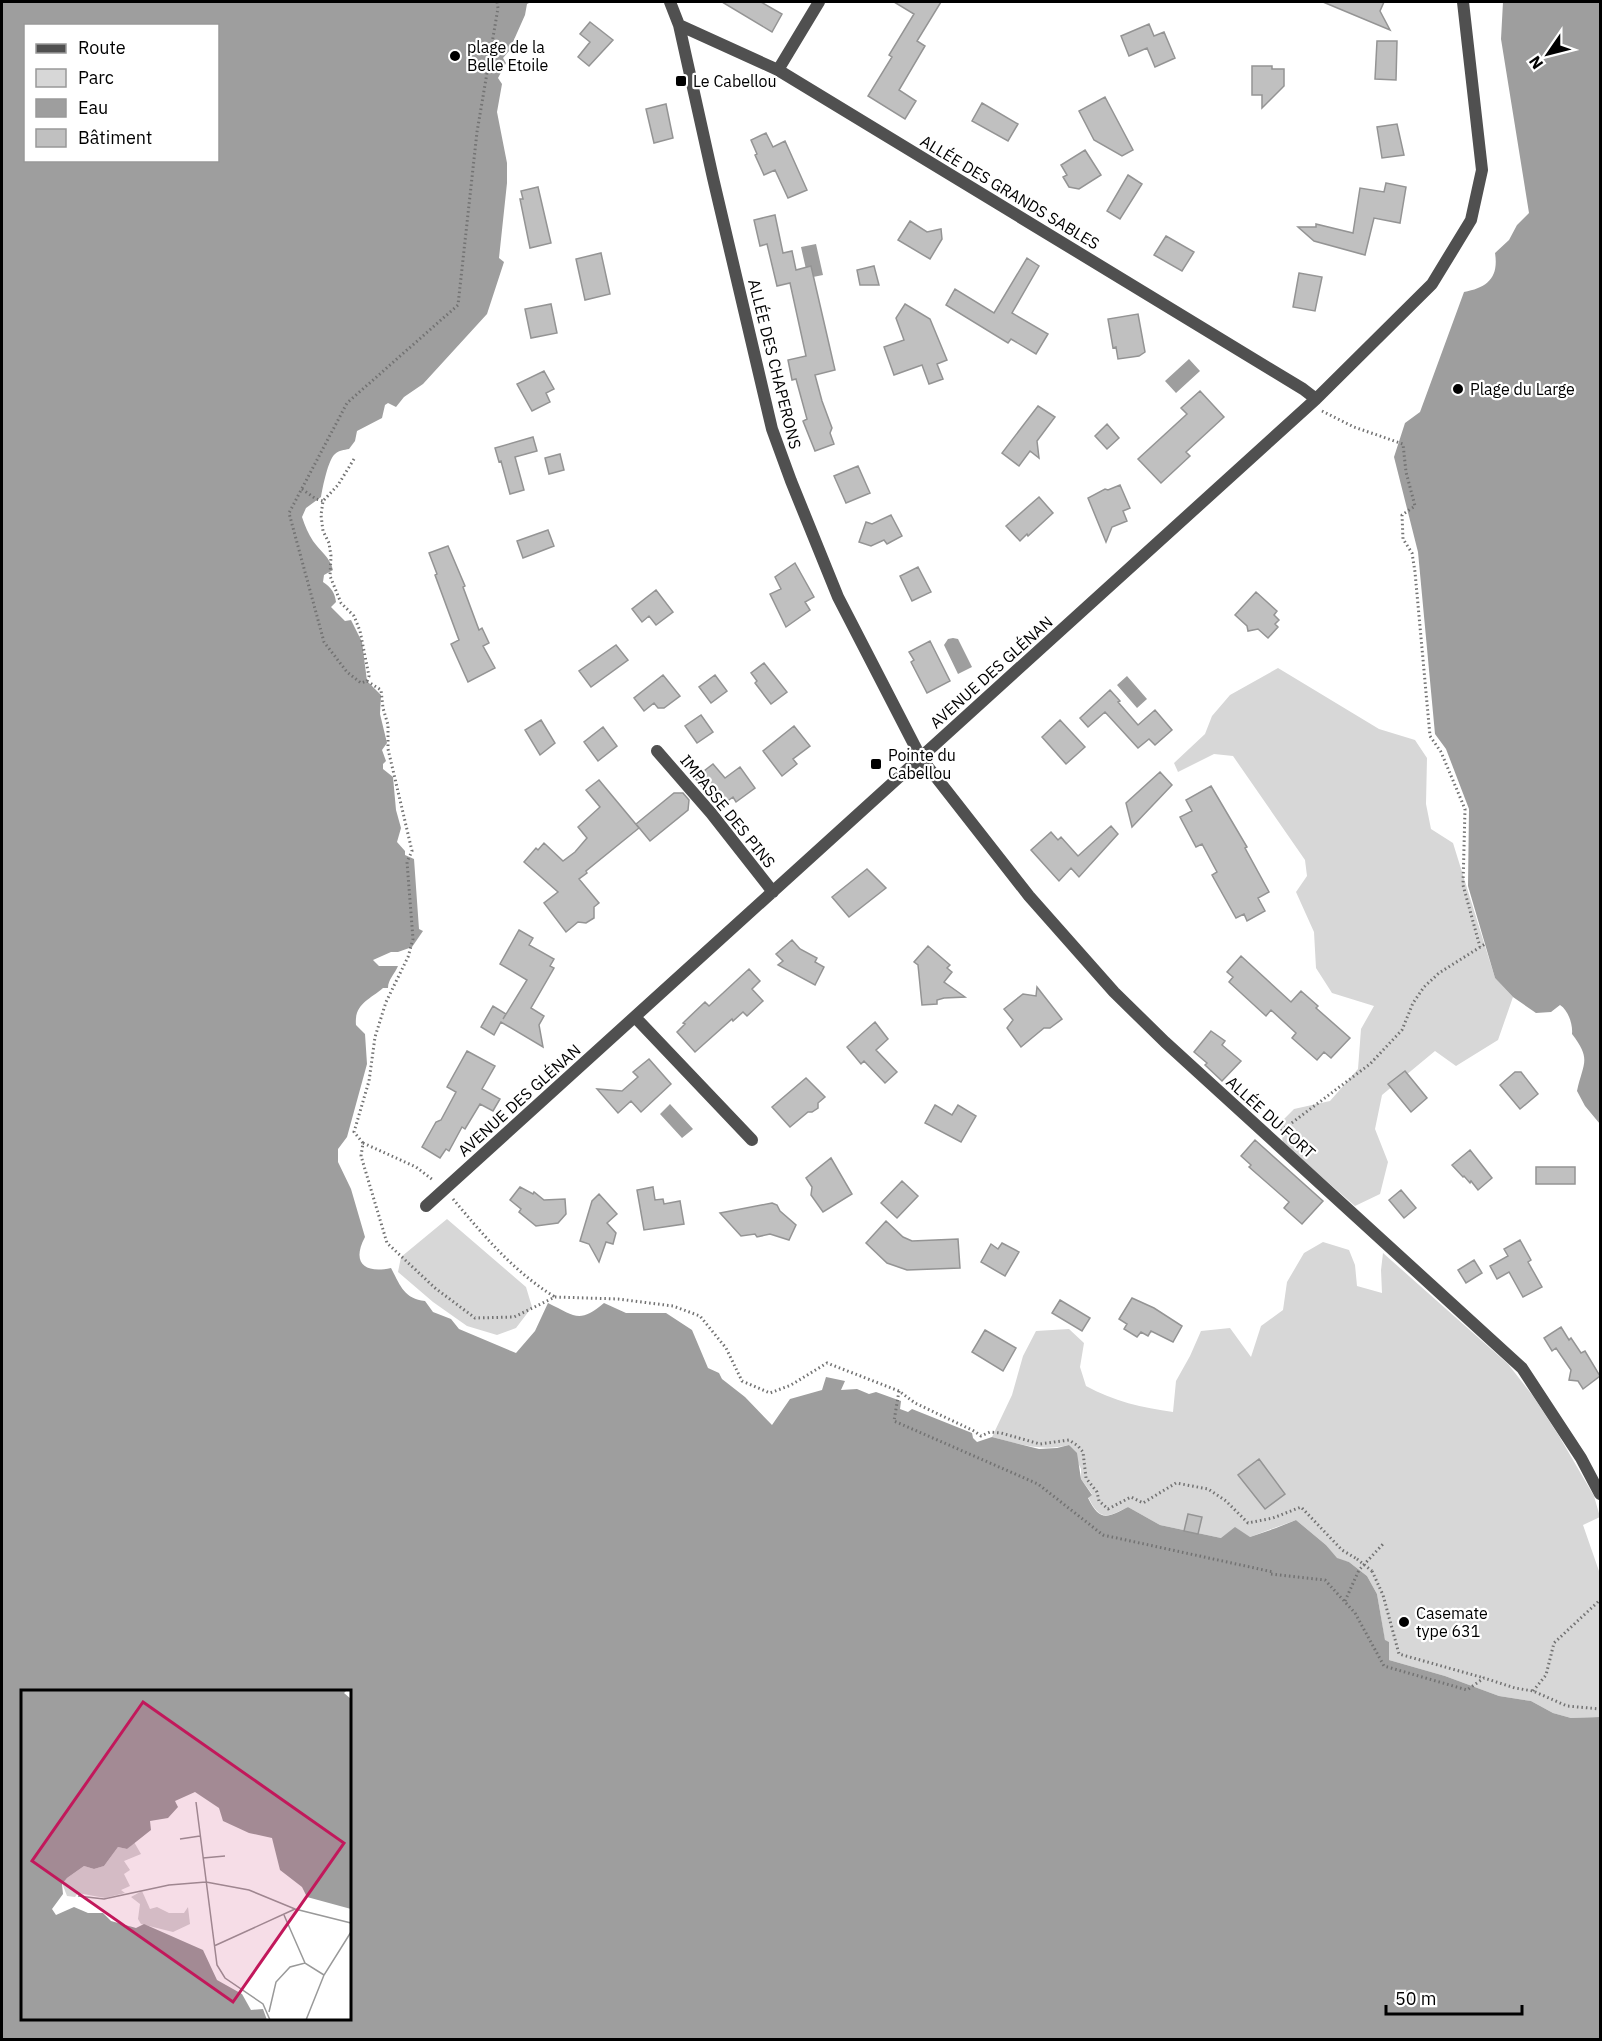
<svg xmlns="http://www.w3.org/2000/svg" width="1602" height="2041" viewBox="0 0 1602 2041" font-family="'IBM Plex Sans',sans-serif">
  <rect width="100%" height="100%" fill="#fff"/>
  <!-- green -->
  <path fill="#d7d7d7" d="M1278,668L1379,729L1415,740L1427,758L1426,804L1431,829L1453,843L1495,978L1513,997L1498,1040L1456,1066L1435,1051L1382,1095L1375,1129L1388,1162L1380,1194L1355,1206L1283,1143L1280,1123L1294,1109L1330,1101L1358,1069L1361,1029L1374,1006L1332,993L1316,968L1314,932L1296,892L1307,876L1305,860L1233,756L1214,754L1178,772L1174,763L1205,734L1212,716L1230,695Z
    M447,1219L526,1287L532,1307L516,1328L497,1335L467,1326L433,1302L398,1272L401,1257Z
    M1323,1242L1349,1250L1355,1265L1357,1286L1382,1293L1381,1270L1383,1253L1508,1364L1533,1396L1559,1436L1594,1496L1600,1517L1583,1525L1600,1574V1717L1571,1718L1553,1713L1531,1701L1499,1696L1445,1676L1389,1660V1642L1385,1641L1377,1594L1367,1576L1349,1562L1337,1559L1326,1545L1296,1520L1250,1537L1221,1538L1160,1525L1128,1507C1106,1518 1100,1521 1088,1497L1092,1494L1081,1479V1469L1069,1445C1041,1452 1019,1444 992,1437L1012,1395L1023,1356L1036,1331L1069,1329L1084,1343L1080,1367L1086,1386C1113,1401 1143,1408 1173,1412L1176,1381L1190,1356L1201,1331L1230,1328L1251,1357L1261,1326L1283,1310L1287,1282L1304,1253Z"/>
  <!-- water -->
  <path fill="#9e9e9e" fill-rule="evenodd" d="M2,2H531L527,4L525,15L509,51L503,58L506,63L498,78L502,84L497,112L507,163V183L499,258L504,262L487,314L423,384L404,397L396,407L388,403L385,405L382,418L357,431L355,441L349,449C344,450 339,450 335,454C328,460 323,486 321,497L306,508L302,517C305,526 308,533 313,541C320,551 330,557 333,570L324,575L323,582C331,587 335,593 336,602L331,607L345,621L351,620L362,642L367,681L381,695L380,714L387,743L382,750L386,761L383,764V769L393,777L396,810L401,828L397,842L405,851V855L414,859L419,929L423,931L412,947L398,952H391L373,960L379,966H398C395,974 388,979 388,988H383C369,1000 354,1004 356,1025L365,1034L367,1064L347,1137L338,1149V1162L351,1189L365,1237C351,1263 365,1274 391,1268C400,1285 404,1299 425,1301L433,1312L451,1319L459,1329L516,1353L535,1331L548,1303C575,1316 579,1324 604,1303L626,1313H666L692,1330L708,1368L719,1373L722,1379L745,1397L772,1425L790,1399L822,1390L826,1377L845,1381L841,1390L857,1389L869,1394L876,1392L901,1401L900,1409L908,1412L912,1409L972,1433L973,1438L977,1442L992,1437L1039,1449L1057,1448L1069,1445L1077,1453L1081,1479L1092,1495L1088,1498C1100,1522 1107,1518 1128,1507L1160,1525L1221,1538L1235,1527L1250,1537L1276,1528L1296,1520L1326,1545L1337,1558L1349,1562L1367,1576L1377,1594L1385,1640L1389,1642V1660L1445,1676L1499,1696L1531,1701L1553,1713L1571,1718L1600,1717V2039L2,2040ZM26,26H218V160H26ZM22,1692H350V2018H22Z
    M1503,2H1600V1124L1585,1106L1577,1091C1583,1063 1592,1060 1572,1034C1573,1024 1568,1010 1560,1005L1551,1012L1536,1013L1513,997L1495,978L1468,886L1469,809L1446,749L1435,734L1418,552L1394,457L1405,423L1420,412L1464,292C1487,288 1499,278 1495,253L1509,240L1517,225L1529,213L1501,39Z
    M816,244L823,275L808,278L801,247Z
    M1189,359L1200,371L1176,393L1165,381Z
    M953,638L958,639L972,667L958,674L944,645L948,639Z
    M1127,676L1147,699L1137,708L1117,685Z
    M670,1104L693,1129L682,1138L660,1114Z"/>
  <!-- building -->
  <path fill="#c0c0c0" stroke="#949494" stroke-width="1.5" d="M722,2H761L782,14L772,32Z
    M894,2H941L917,41L925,46L899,90L916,101L905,119L868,96L892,57L889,55L914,14Z
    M1323,2H1384L1380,11L1390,30Z
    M590,22L613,40L589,66L578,57L590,42L580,34Z
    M1149,24L1154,36L1164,32L1175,58L1155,67L1147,48L1129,56L1121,36Z
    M1377,41H1397L1396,80L1375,79Z
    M1252,66H1272V69H1284V86L1262,108V95H1252Z
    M1105,97L1133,150L1122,156L1094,140L1079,111Z
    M982,103L1018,124L1008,141L972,121Z
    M666,104L673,138L654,143L646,109Z
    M1397,124L1404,155L1382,158L1377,127Z
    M766,133L773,147L785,141L807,190L788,198L775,170L764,175L755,155L757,154L751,140Z
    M1085,150L1101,175L1079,189L1069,187L1063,177L1067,175L1061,165Z
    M1128,175L1142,184L1120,219L1107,211Z
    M1386,183L1406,187L1400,223L1374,218L1365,255L1314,241L1298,227H1316V224L1353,233L1360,188L1384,192Z
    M538,187L551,243L530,248L520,199H523L521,191Z
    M775,215L783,253L792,251L796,270L811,266L835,370L815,375L822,401L832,428L830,433L834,444L815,451L803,421L807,419L796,379L792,380L788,360L806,356L790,283L777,286L767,244L760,246L754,220Z
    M910,221L927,232L941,229L942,239L930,259L898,240Z
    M1166,236L1194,252L1182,271L1154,255Z
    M601,253L610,294L585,300L576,259Z
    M1027,258L1039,266L1012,313L1048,334L1036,354L1011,339L1008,343L946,305L955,289L994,313Z
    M874,266L879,285H860L857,270Z
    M1299,273L1322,277L1315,311L1293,307Z
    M551,304L557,333L531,338L525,309Z
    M905,304L930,319L947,360L937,364L943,379L929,384L922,365L894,375L884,347L904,340L896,318Z
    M1138,314L1145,352L1139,356L1118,359L1116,347L1113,348L1108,319Z
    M544,371L554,389L546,393L550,402L532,411L517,384Z
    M1200,391L1224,417L1186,452L1190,456L1161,483L1138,459L1187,414L1181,408Z
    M1038,406L1055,417L1037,441L1039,458L1030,451L1019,466L1002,453Z
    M1107,424L1119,438L1107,449L1095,436Z
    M533,437L537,451L515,457L524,490L510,494L501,461L499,462L495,448Z
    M560,454L564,470L549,474L545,458Z
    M858,466L870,493L846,503L834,476Z
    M1120,485L1130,508L1123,511L1127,521L1112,527L1106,542L1088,498L1105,489L1108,490Z
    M1039,497L1053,513L1028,536L1027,534L1020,541L1006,526Z
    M891,515L902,536L887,544L884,540L871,546L859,542L866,522L872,524Z
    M548,530L554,546L523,558L517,541Z
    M448,546L465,586L463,587L479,630L482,628L489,643L483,646L495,668L468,682L451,644L459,640L435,575L437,574L429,553Z
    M795,563L814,597L805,602L810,610L786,627L770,594L781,589L775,577Z
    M918,567L931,592L912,601L900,576Z
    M656,590L673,612L656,625L649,616L642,622L632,609Z
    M1256,592L1277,611L1274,615L1279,620L1275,624L1278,627L1268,638L1258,629L1248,631L1247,626L1235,615Z
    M930,641L950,681L927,693L911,662L914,660L909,652Z
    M616,645L628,660L591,687L579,671Z
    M764,663L787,692L771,704L755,683L757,681L751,673Z
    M663,675L680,696L664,708H658L654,703L644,711L634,698Z
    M715,675L727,691L711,703L699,687Z
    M1110,690L1120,701L1118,702L1138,725L1155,710L1172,730L1155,745L1149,739L1138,748L1105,712L1088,727L1080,718Z
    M701,715L713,732L697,743L685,726Z
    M541,720L555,743L540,755L525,730Z
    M1060,720L1085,747L1066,764L1042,737Z
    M794,726L810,746L793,759L797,764L782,776L763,751Z
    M603,727L617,746L598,761L584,742Z
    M713,764L725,778L740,767L755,788L736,802L733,797L718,808L695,778Z
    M1160,772L1172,785L1132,827L1126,803Z
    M599,780L639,828L586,871L587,873L579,879L599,903L594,907V918L586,923L578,922L566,932L544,903L558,892L524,862L536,848L538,850L544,843L563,861L575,852L587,838L578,827L600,807L586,790Z
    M1211,786L1247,847L1245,848L1269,892L1258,898L1265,911L1247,921L1244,914L1236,918L1212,875L1217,872L1202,844L1196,847L1180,817L1192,811L1186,800Z
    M674,793H683L689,800L688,810L650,841L636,824Z
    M1111,826L1118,834L1079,877L1071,868L1059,881L1031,850L1051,832L1058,840L1061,837L1078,856Z
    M867,869L886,888L849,917L832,897Z
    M519,930L533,938L529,945L554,959L550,966L554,968L531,1008L544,1016L539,1025L543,1047L501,1022L494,1035L481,1027L493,1006L506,1014L503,1019L527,980L500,964Z
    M792,940L800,949L817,958L815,962L824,967L815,985L778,965L783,961L776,954Z
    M928,946L950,965L947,968L952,972L944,982L965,997L944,998L937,1000V1004L922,1005L918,965L914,962Z
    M1241,956L1291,1002L1301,991L1318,1006L1316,1008L1350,1038L1331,1058L1324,1052L1317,1060L1292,1038L1296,1033L1271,1010L1266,1016L1229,982L1233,977L1227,972Z
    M749,969L760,981L752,989L763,1001L747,1016L743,1012L733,1021L732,1019L695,1052L677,1032L685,1024L683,1023L705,1002L709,1006Z
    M1037,987L1062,1019L1050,1028H1044L1021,1047L1007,1028L1013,1020L1004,1009L1023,994L1036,996Z
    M875,1022L888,1039L876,1050L897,1072L885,1083L864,1061L861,1064L847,1047Z
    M1211,1031L1225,1041L1222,1045L1241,1061L1222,1081L1205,1065L1207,1063L1194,1052Z
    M467,1051L495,1066L482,1089L500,1099L493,1111L480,1104L465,1129L462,1127L449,1151L446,1149L440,1158L422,1147L436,1122L441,1120L456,1092L447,1087Z
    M649,1059L671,1084L641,1112L631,1101L618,1113L597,1089L622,1091L638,1077L633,1072Z
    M1405,1071L1427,1098L1411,1112L1388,1084Z
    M1515,1072H1521L1538,1094L1520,1109L1500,1085Z
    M806,1078L825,1097L818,1103V1108L812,1112H808L790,1127L772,1107Z
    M935,1105L952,1115L958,1105L976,1116L961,1142L925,1123Z
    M1255,1140L1323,1201L1302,1224L1284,1208L1289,1202L1249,1167L1251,1165L1241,1156Z
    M1470,1150L1492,1178L1478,1190L1471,1181L1470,1183L1464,1176L1463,1177L1452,1165Z
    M831,1158L852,1194L823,1212L811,1195L812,1187L806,1178Z
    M1536,1167H1575V1184H1536Z
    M902,1181L918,1196L897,1218L881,1203Z
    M520,1187L533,1194L534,1192L544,1200L565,1199L566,1214L558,1223L536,1226L519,1212L521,1209L510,1200Z
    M653,1187L655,1200L663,1199L664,1204L680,1201L684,1224L644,1230L637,1190Z
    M1401,1190L1416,1208L1404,1218L1389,1200Z
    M599,1194L617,1214L607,1223L616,1233L613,1244L606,1242L599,1262L589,1244L580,1241L592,1201Z
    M772,1203L777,1205L780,1211L796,1225L789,1240L770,1234L757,1237L755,1234L741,1236L720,1213Z
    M886,1221L903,1237L912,1241L958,1239L960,1268L907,1270L887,1263L866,1243Z
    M1520,1240L1531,1260L1528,1262L1542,1287L1523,1297L1509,1272L1497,1279L1490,1266L1508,1256L1504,1249Z
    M1002,1243L1019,1252L1005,1276L981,1262L991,1244L998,1249Z
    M1474,1260L1482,1273L1466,1283L1458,1270Z
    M1132,1298L1154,1308L1182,1326L1173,1342L1151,1331L1148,1336L1141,1332L1137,1337L1124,1329L1127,1324L1119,1319Z
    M1060,1300L1090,1318L1082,1331L1052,1313Z
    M1561,1327L1569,1340L1571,1338L1581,1353L1585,1351L1600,1376L1583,1389L1578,1381L1569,1380L1571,1370L1556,1348L1552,1351L1544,1338Z
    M985,1330L1016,1348L1003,1371L972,1352Z
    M1259,1459L1285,1494L1265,1509L1238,1475Z
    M1188,1514L1202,1517L1198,1534L1184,1531Z"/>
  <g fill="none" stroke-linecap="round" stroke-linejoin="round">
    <!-- path -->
    <path stroke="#727272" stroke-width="3" stroke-dasharray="1.5 3" stroke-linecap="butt" d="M497,2L498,8L477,132L458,305L347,403L289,513L324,642L347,672L361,683L367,681L381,690L383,708L388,725V749L412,851L407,862L413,939L408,957L386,1002L375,1037L369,1081L354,1132L363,1143L361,1156L387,1243L435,1288L475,1318L514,1317L555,1297L618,1299L673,1306L700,1316L726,1348L742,1381L770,1393L791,1385L827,1363L899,1391L915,1403L974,1431L981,1436L990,1432L1001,1433L1040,1444L1069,1440L1078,1446L1083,1452L1086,1478L1097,1492L1099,1501L1108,1509L1131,1497L1143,1503L1176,1483L1208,1489L1226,1501L1248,1523L1273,1518L1301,1507L1342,1550L1357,1559
      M1322,411L1354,427L1403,444L1406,472L1415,506L1402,515L1403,539L1412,553L1415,572L1430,736L1441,752L1465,809L1463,885L1480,947
      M354,459L338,485L323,501L321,515L323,531L329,543L331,556L330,576L341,603L354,616L360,631L369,676L367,681
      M302,489L316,499L323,501
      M1281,1131L1370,1064L1402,1030L1413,1003L1424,987L1439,973L1485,944
      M363,1143L416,1167L433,1180
      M453,1199C484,1236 514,1272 555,1297
      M899,1391L894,1421L1038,1484L1103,1535L1273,1572
      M1372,1571L1383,1595L1399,1654L1484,1678
      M1271,1574L1325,1580L1355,1613L1384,1666L1467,1690L1484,1678L1515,1688L1533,1691L1567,1706L1600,1709
      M1345,1601L1359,1570L1383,1544
      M1533,1691L1546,1675L1554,1643L1600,1600"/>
    <!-- minor -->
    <path stroke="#505050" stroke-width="12" d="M670,2L679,25L713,178L772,429L791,481L838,597L921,758L1029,896L1114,992L1165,1042L1522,1368L1581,1458L1600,1494
      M679,25L778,70L1303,389L1316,399
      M778,70L819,2
      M657,751L711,813L773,892
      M635,1017L752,1140
      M426,1206L1316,399L1432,284L1471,220L1482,170L1463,2"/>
    <!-- path-bridge -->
    <path stroke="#727272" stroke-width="3" stroke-dasharray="1.5 3" stroke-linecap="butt" d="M1357,1559L1372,1571"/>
  </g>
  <!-- markers -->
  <g fill="#000" stroke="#fff" stroke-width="2">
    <circle cx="455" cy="56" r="6"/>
    <rect x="675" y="75" width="12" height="12" rx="3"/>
    <circle cx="1458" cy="389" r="6"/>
    <rect x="870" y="758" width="12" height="12" rx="3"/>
    <circle cx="1404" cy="1622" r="6"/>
  </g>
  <g text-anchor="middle" stroke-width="4.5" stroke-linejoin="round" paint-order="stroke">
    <!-- poi labels -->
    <g font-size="16" fill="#000" stroke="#fff" text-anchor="start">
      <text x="467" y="53">plage de la<tspan x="467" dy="18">Belle Etoile</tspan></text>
      <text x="693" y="87">Le Cabellou</text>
      <text x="1470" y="395">Plage du Large</text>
      <text x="888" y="761">Pointe du<tspan x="888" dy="18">Cabellou</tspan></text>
      <text x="1416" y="1619">Casemate<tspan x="1416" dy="18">type 631</tspan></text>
    </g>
    <!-- street labels -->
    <g font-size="16" fill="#000" stroke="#fff">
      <text transform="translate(1010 192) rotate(31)" y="6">ALLÉE DES GRANDS SABLES</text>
      <text transform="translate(775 364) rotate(76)" y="6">ALLÉE DES CHAPERONS</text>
      <text transform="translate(991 672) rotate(-42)" y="6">AVENUE DES GLÉNAN</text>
      <text transform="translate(728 811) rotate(51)" y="6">IMPASSE DES PINS</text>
      <text transform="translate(519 1100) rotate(-42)" y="6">AVENUE DES GLÉNAN</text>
      <text transform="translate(1271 1117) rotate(42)" y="6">ALLÉE DU FORT</text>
    </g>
  </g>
  <!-- overview -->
  <g transform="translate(21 1690)">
    <rect width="330" height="330" fill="#fff"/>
    <path d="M113,152L120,164L103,171L109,180L103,184L109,196L100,200L104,203L84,208L57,203L54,207L46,206L41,193L46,188L63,176L73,179L83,176L97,157L106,159ZM121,201L129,219L136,217L148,223H163L167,217L169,234L152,242L120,234L117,229L119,214L110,207Z" fill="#d7d7d7"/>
    <path d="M0,0H326L323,3L330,9V219L286,207L281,197L259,180L251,148L228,143L202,131L198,118L174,102L154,111L157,117L147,128L129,131L130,140L106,159L97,157L83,176L73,179L63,176L46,188L41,194L42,204L31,219L35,225L53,217L67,223H82L90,231L115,238L123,234L182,260L196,290L221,304L230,320L242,319L246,330H0Z" fill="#9e9e9e"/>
    <path fill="none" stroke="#999" stroke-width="1.5" d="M175,112L196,275L204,288L242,314L249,330M159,149L179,146M182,168L204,166M57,206L83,209L148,195L185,192L228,200L274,219L330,233M263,225L284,273M193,256L274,219M248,322L255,292L269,277L284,273L303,285M285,330L303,285L330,242"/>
    <path fill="#c2185b" fill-opacity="0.15" stroke="#c2185b" stroke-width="3" d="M122,12L323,153L212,312L11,171Z"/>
    <rect width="330" height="330" fill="none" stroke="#000" stroke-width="3"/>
  </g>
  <!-- border -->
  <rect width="1602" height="2041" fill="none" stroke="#000000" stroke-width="6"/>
  <!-- legend -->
  <rect x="24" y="24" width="195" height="138" fill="#ffffff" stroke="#999999" stroke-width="1.5"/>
  <rect x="36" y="44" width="30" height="9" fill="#505050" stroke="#999999" stroke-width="1.5"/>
  <text x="78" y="54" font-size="18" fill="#000000">Route</text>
  <rect x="36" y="69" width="30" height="18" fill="#d7d7d7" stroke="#999999" stroke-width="1.5"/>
  <text x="78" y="84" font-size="18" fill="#000000">Parc</text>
  <rect x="36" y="99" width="30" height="18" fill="#9e9e9e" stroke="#999999" stroke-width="1.5"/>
  <text x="78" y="114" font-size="18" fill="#000000">Eau</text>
  <rect x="36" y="129" width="30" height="18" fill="#c0c0c0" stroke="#999999" stroke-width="1.5"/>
  <text x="78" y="144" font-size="18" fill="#000000">Bâtiment</text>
  <!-- north arrow -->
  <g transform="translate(1548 54) rotate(235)" stroke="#ffffff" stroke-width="4.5" paint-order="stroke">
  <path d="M0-4.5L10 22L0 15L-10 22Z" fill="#000000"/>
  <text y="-9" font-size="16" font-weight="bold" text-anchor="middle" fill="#000000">N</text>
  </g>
  <!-- scale -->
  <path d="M1386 2005v9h136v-9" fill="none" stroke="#000000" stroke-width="3"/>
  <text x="1395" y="2005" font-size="18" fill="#000000" stroke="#ffffff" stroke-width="4.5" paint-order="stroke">50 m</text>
</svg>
